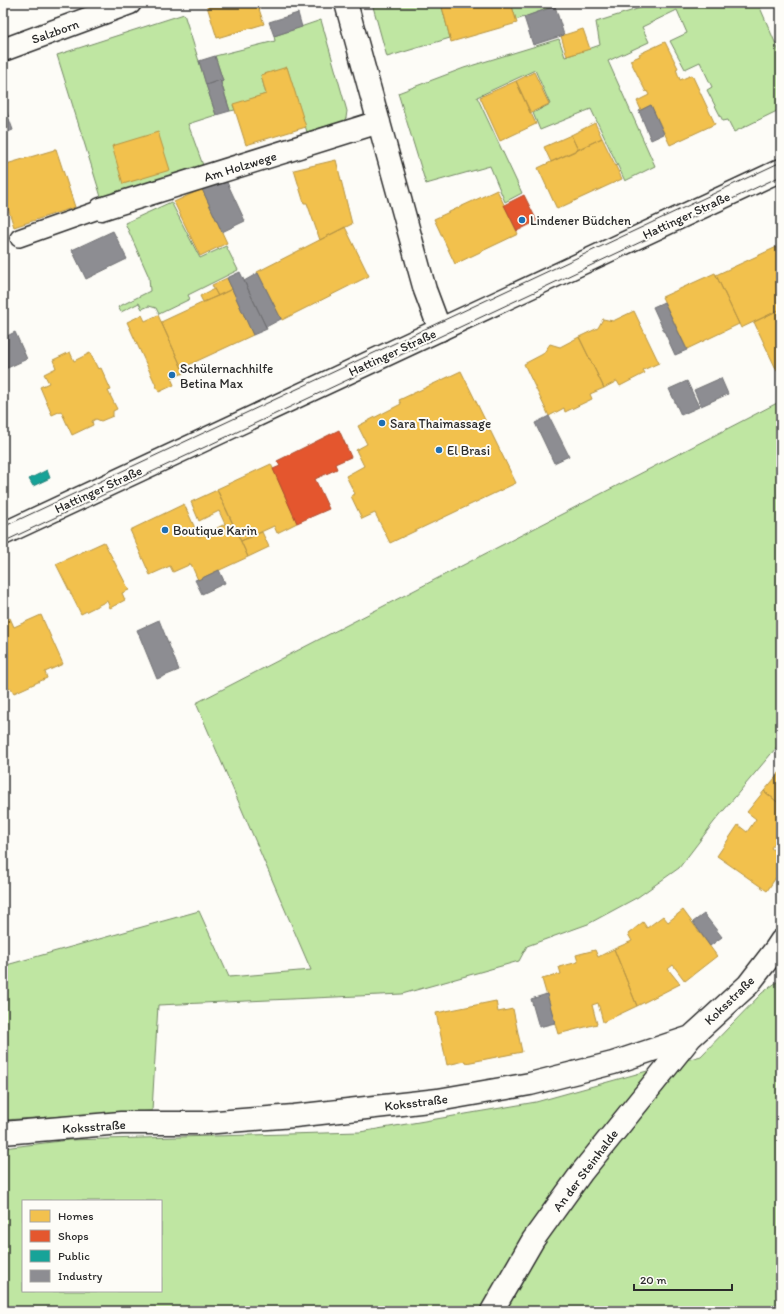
<svg xmlns="http://www.w3.org/2000/svg" width="784" height="1314" viewBox="0 0 784 1314" font-family="Itim,sans-serif">
  <rect width="100%" height="100%" fill="#fdfcf7"/>
  <filter id="ink" filterUnits="userSpaceOnUse"><feTurbulence type="fractalNoise" baseFrequency=".025" numOctaves="2"/><feDisplacementMap in="SourceGraphic" scale="8" xChannelSelector="R" yChannelSelector="G"/><feConvolveMatrix kernelMatrix="1 2 1 2 8 2 1 2 1" color-interpolation-filters="sRGB"/></filter>
  <g filter="url(#ink)">
    <!-- green -->
    <path fill="#bfe6a2" stroke="#758866" fill-rule="evenodd" d="M372,3H441L450,38L387,57Z
      M511,3H554L555,6L516,20Z
      M656,3H758L781,56V109L734,132L728,120L723,121L707,90L712,87L700,62L685,69L670,41L687,33L677,10L642,27L649,42L608,61L655,166L625,181L591,109L540,130L533,113L550,104L535,70L477,97L522,193L505,202L490,166L426,184L398,93L464,68L559,39L565,57L600,45L596,22Z
      M184,14L216,115L188,124L204,168L102,200L57,55Z
      M321,20L347,111L346,118L344,121L307,132L287,68L261,75L266,94L233,105L235,110L230,111L221,82L223,81L215,56L275,41L274,36Z
      M171,202L200,258L226,246L238,270L188,295L190,299L159,314L156,308L149,306L142,309L139,303L121,312L118,307L150,291L149,277L125,223Z
      M781,401V742L714,822L679,868L638,897L588,924L527,946L519,961L402,994L158,1005L152,1111L3,1120V966L199,911L229,977L311,970L196,703Z
      M781,979V1311H3V1148L69,1140L360,1132L536,1102L701,1056L762,993ZM23,1201H161V1291H23Z"/>
    <!-- homes -->
    <path fill="#f2c14e" stroke="#b69444" d="M206,3H257L264,24L217,38Z
      M441,3H511L517,23L451,42Z
      M583,29L590,49L567,56L561,36Z
      M665,42L678,68L676,69L680,80L692,75L715,124L670,145L651,105L641,110L637,101L649,95L647,91L646,92L630,60L640,56L639,54Z
      M287,67L306,127L246,145L233,104L266,94L261,75Z
      M534,72L549,104L530,113L516,81Z
      M516,81L536,124L500,141L480,97Z
      M595,123L602,138L578,150L571,135Z
      M158,132L170,170L123,184L112,146Z
      M571,135L578,150L551,162L544,147Z
      M602,138L622,179L557,209L538,168Z
      M54,149H56L75,207L14,227L3,193V165L54,150Z
      M336,160L352,224L320,240L307,203H304L294,170Z
      M202,189L227,243L200,256L174,202Z
      M497,190L518,234L455,264L434,219Z
      M345,227L369,276L282,320L257,272Z
      M781,245V309L741,328L716,275Z
      M715,273L739,324L687,349L662,297Z
      M227,278L232,289L218,296L212,285Z
      M214,289L218,296L203,302L200,296Z
      M232,289L253,335L182,368L161,322Z
      M781,309V370L777,371L754,322Z
      M634,311L659,363L643,370L645,373L620,386L617,381L604,388L579,337L598,328L603,319L613,321Z
      M142,315L145,321L158,315L184,373L171,378L174,385L159,392L127,322Z
      M579,337L604,388L590,394L592,399L565,412L564,408L549,416L524,364L543,354L550,344L560,347Z
      M70,352L74,361L90,353L98,369L101,368L111,390L108,391L117,409L113,411V416L101,421L96,419L92,421L93,425L72,435L61,411L52,415L40,387L49,383L44,374L56,368L53,360Z
      M461,371L516,483L390,543L375,513L362,519L351,496L355,494L346,476L364,466L356,450L367,444L358,426L401,404L399,400Z
      M271,464L297,523L277,533L274,526L241,541L217,489Z
      M217,490L248,557L198,580L191,564L173,572L170,566L150,575L130,530L184,504L199,537L225,524L219,511L199,521L191,502Z
      M262,532L269,547L248,557L241,541Z
      M104,542L129,590L122,593L125,600L110,608L107,601L81,614L56,564Z
      M41,615L63,664L45,672L47,678L14,693L11,688L3,692V622L10,618L14,627Z
      M781,771V805L764,791Z
      M764,791L781,805V841L778,839L771,848L781,855V870L767,891L717,856L738,825L747,832L756,819L747,812Z
      M683,910L717,956L685,981L673,965L668,969L680,984L637,1006L614,949L632,941L628,934L643,922L647,928L663,916L668,922Z
      M614,949L637,1006L603,1022L598,1003L592,1005L597,1024L558,1034L542,979L561,974L559,967L578,962L576,955L595,950L598,957Z
      M496,1001L498,1012L513,1009L522,1052L466,1063L465,1061L447,1065L436,1013Z"/>
    <!-- shops -->
    <path fill="#e4572e" stroke="#ac4a2d" d="M524,195L537,221L517,231L504,205Z
      M339,430L351,457L335,464L337,469L315,479L329,509L297,523L273,469L280,466L277,461Z"/>
    <!-- public -->
    <path fill="#17a398" stroke="#1d7f77" d="M47,470L50,478L33,486L29,479Z"/>
    <!-- industry -->
    <path fill="#8d8d92" stroke="#707073" d="M555,6L564,35L533,45L524,17Z
      M298,13L302,27L274,36L269,22Z
      M215,56L223,81L221,82L220,80L206,85L199,61Z
      M220,80L230,111L216,115L206,85Z
      M3,102L13,130L3,134Z
      M651,105L664,134L651,140L639,111Z
      M225,178L245,221L222,232L202,189Z
      M113,231L127,259L86,279L72,250Z
      M240,272L267,329L253,335L227,278Z
      M258,273L281,319L266,327L244,281Z
      M664,302L687,350L675,355L653,307Z
      M15,332L27,359L3,370V338Z
      M721,378L728,394L701,406L694,390Z
      M687,381L699,407L681,415L669,389Z
      M549,416L569,456L554,463L535,423Z
      M219,570L225,583L202,594L195,580L198,579V580Z
      M159,620L179,670L157,679L137,630Z
      M704,914L722,937L710,946L693,922Z
      M547,994L555,1023L539,1027L531,999Z"/>
    <g fill="none" stroke-linecap="round" stroke-linejoin="round">
      <defs>
        <path id="service" d="M19,238L101,209"/>
        <path id="minor" d="M346,3L425,290L440,330
          M3,50L130,3
          M101,209L379,122
          M3,1133L121,1123H204L294,1116L438,1100L530,1084L613,1063L691,1037L748,985L775,950L781,941
          M492,1311L533,1240L582,1172L691,1037"/>
        <path id="tertiary" d="M3,534L781,170"/>
      </defs>
      <!-- service casing -->
      <use href="#service" stroke="#2b2b2b" stroke-width="20"/>
      <!-- minor casing -->
      <use href="#minor" stroke="#2b2b2b" stroke-width="25"/>
      <!-- tertiary casing -->
      <use href="#tertiary" stroke="#2b2b2b" stroke-width="25"/>
      <!-- service -->
      <use href="#service" stroke="#fdfcf7" stroke-width="17"/>
      <!-- minor -->
      <use href="#minor" stroke="#fdfcf7" stroke-width="22"/>
      <!-- tertiary -->
      <use href="#tertiary" stroke="#fdfcf7" stroke-width="22"/>
      <!-- tram -->
      <path stroke="#2b2b2b" stroke-width="1" d="M3,527L781,162
        M3,542L781,176"/>
    </g>
  </g>
  <!-- markers -->
  <g fill="#1f6fb2" stroke="#fdfcf7" stroke-width="1.5">
    <circle cx="522" cy="220" r="4"/>
    <circle cx="172" cy="375" r="4"/>
    <circle cx="382" cy="423" r="4"/>
    <circle cx="439" cy="450" r="4"/>
    <circle cx="165" cy="530" r="4"/>
  </g>
  <g text-anchor="middle" stroke-width="4" stroke-linejoin="round" paint-order="stroke">
    <!-- street labels -->
    <g font-size="13" fill="#2b2b2b" stroke="#fdfcf7">
      <text transform="translate(55 31) rotate(-20)" y="5">Salzborn</text>
      <text transform="translate(240 166) rotate(-17)" y="5">Am Holzwege</text>
      <text transform="translate(686 215) rotate(-25)" y="5">Hattinger Straße</text>
      <text transform="translate(392 352) rotate(-25)" y="5">Hattinger Straße</text>
      <text transform="translate(98 489) rotate(-25)" y="5">Hattinger Straße</text>
      <text transform="translate(729 1000) rotate(-44)" y="5">Koksstraße</text>
      <text transform="translate(416 1102) rotate(-7)" y="5">Koksstraße</text>
      <text transform="translate(94 1126) rotate(-4)" y="5">Koksstraße</text>
      <text transform="translate(585 1170) rotate(-53)" y="5">An der Steinhalde</text>
    </g>
    <!-- poi labels -->
    <g font-size="13" fill="#2b2b2b" stroke="#fdfcf7" text-anchor="start">
      <text x="530" y="225">Lindener Büdchen</text>
      <text x="180" y="373">Schülernachhilfe<tspan x="180" dy="15">Betina Max</tspan></text>
      <text x="390" y="428">Sara Thaimassage</text>
      <text x="447" y="455">El Brasi</text>
      <text x="173" y="535">Boutique Karin</text>
    </g>
  </g>
  <!-- margin -->
  <rect width="784" height="1314" fill="none" stroke="#fdfcf7" stroke-width="16"/>
  <rect x="8" y="8" width="768" height="1298" fill="none" stroke="#2b2b2b" stroke-width="1.5" filter="url(#ink)"/>
  <!-- legend -->
  <rect x="22" y="1200" width="140" height="92" fill="#fdfcf7" stroke="#a9a8a5"/>
  <rect x="30" y="1210" width="20" height="12" fill="#f2c14e" stroke="#a9a8a5"/>
  <text x="58" y="1220" font-size="12" fill="#2b2b2b">Homes</text>
  <rect x="30" y="1230" width="20" height="12" fill="#e4572e" stroke="#a9a8a5"/>
  <text x="58" y="1240" font-size="12" fill="#2b2b2b">Shops</text>
  <rect x="30" y="1250" width="20" height="12" fill="#17a398" stroke="#a9a8a5"/>
  <text x="58" y="1260" font-size="12" fill="#2b2b2b">Public</text>
  <rect x="30" y="1270" width="20" height="12" fill="#8d8d92" stroke="#a9a8a5"/>
  <text x="58" y="1280" font-size="12" fill="#2b2b2b">Industry</text>
  <!-- scale -->
  <path d="M634 1284v6h98v-6" fill="none" stroke="#2b2b2b" stroke-width="2"/>
  <text x="640" y="1284" font-size="12" fill="#2b2b2b" stroke="#fdfcf7" stroke-width="3" paint-order="stroke">20 m</text>
</svg>
